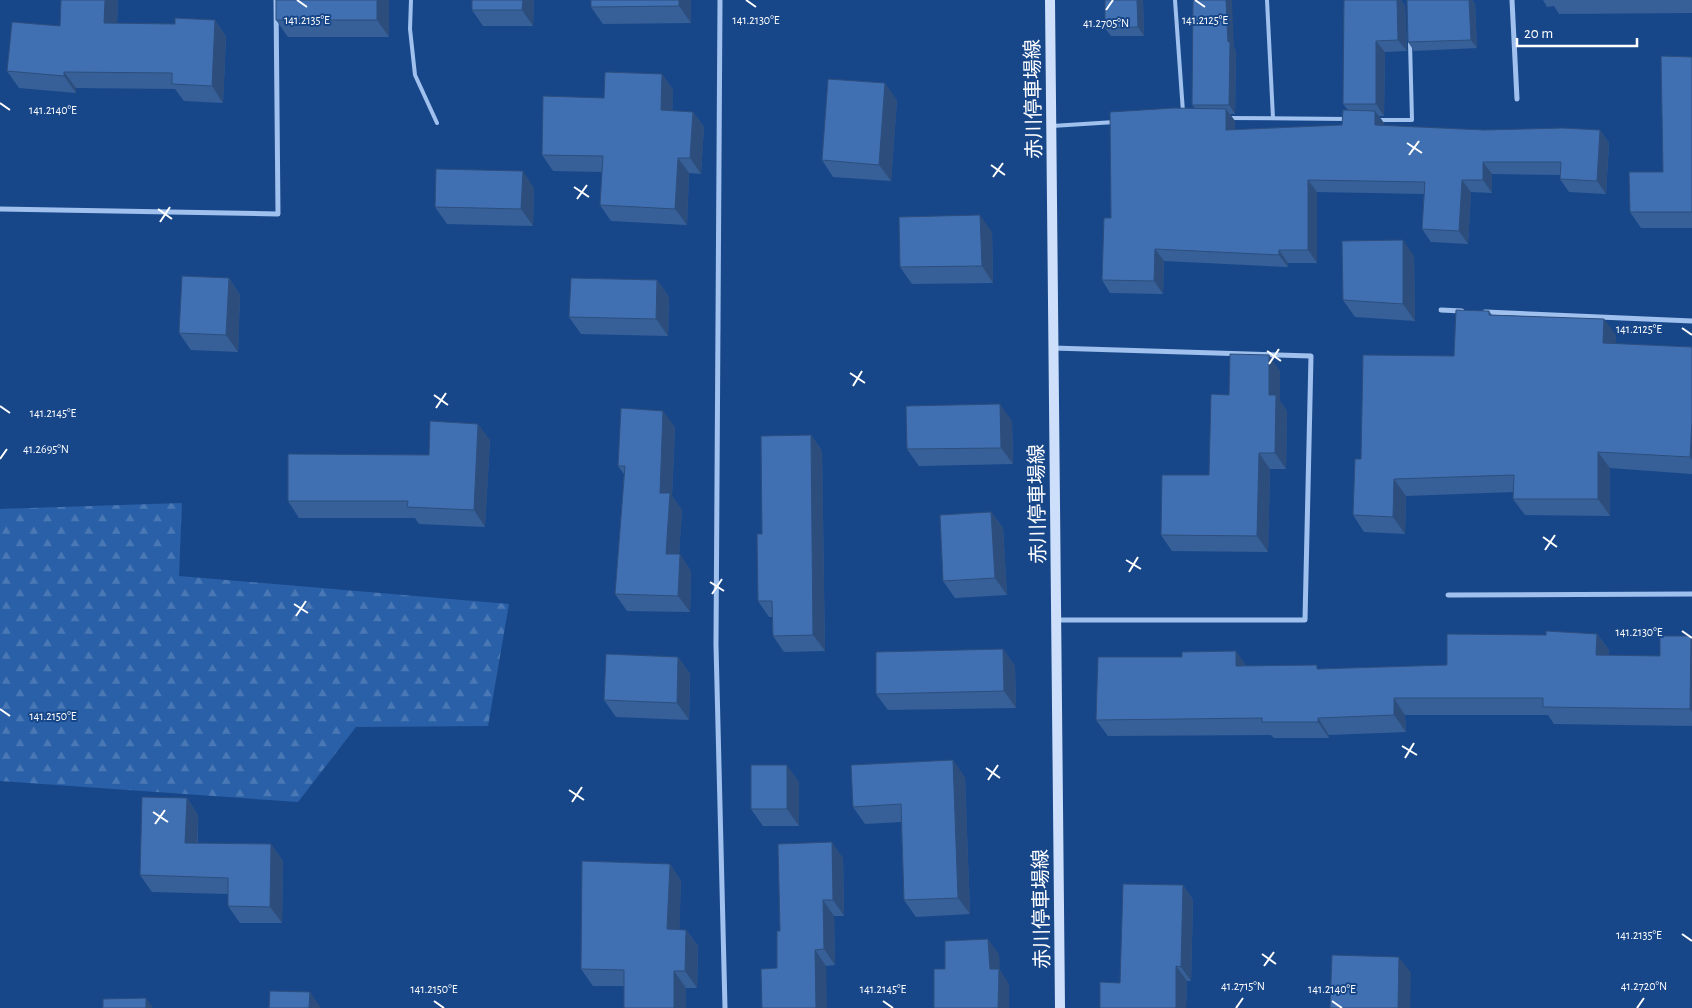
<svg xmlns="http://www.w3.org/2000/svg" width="1692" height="1008" viewBox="0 0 1692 1008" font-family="'Alegreya Sans','Noto Sans JP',sans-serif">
  <defs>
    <pattern id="forest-firs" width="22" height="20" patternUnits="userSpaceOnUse" patternTransform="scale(1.25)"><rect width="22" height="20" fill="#2a60a8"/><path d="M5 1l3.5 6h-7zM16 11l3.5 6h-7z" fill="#4a78b5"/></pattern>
  </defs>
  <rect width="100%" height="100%" fill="#184789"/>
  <!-- forest -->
  <path fill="url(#forest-firs)" d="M182,503L179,576L509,604L488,726L356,727L298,802L0,781V509Z"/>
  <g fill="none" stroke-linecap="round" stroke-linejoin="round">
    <!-- service -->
    <path stroke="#a0c1ee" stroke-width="4" d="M411,0L410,29L415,75L437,123
      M1175,0L1183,112
      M1267,0L1273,118
      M1229,118L1347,119
      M1379,120H1412L1410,42
      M1052,126L1115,122"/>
    <!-- minor -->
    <path stroke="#a0c1ee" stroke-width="5" d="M720,0L716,645L725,1008
      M1512,0L1517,99
      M0,209L278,214L276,0
      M1441,310L1462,311
      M1485,312L1692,321
      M1053,348L1311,356L1305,620H1056
      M1448,595L1692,594"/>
    <!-- secondary -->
    <path stroke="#cddffa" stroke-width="10" d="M1050,0L1060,1008"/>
  </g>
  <!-- wall -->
  <path fill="#376099" d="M61,0H118L117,23L175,24L215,20L226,37L223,103L184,101L175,89L76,88V93L19,88L7,71L60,26Z
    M472,0H534L533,26H483L472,10Z
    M691,0V23L603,24L591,7Z
    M1143,0L1144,36H1111L1105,28Z
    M1344,0H1401L1405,6L1407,51L1385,52L1384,116H1379L1384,123V126L1484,130H1600L1609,143L1606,194L1569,192L1560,179L1561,175L1492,174V193L1471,192L1468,244L1431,242L1422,229L1424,194L1317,192V263H1288V267L1164,261L1163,294L1110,293L1102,280L1111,218L1195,108L1192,105L1234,48L1236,51L1235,114H1230L1235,121V130L1342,125L1348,110L1343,104Z
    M1407,0H1472L1475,4L1477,48L1414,51L1408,42Z
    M1543,0H1692V13L1559,14L1554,6L1547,7Z
    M389,2V37H288L276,20Z
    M1692,57V228H1641L1630,212L1663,172Z
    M662,74L673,90L672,111L693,112L704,127L701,174L689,173L687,225L611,221L600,205L602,172L553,171L542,155L604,98Z
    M897,100L891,181L833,177L822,160Z
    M534,188L533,226L447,224L435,207Z
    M992,232L993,283L912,284L900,267Z
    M1414,256L1415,321L1355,317L1343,300Z
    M229,278L240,295L238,352L191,350L179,333Z
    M657,280L669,297L668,336L581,334L569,317Z
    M1489,311L1492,315L1616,335L1615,344L1692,347V474L1610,468V516L1525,515L1513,499L1514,492L1406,496L1405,534L1364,532L1353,515L1454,356Z
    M1280,371V401L1287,411L1286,469H1270L1268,552L1172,551L1161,535L1209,475L1229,395Z
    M1012,421L1013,464L919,466L907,449Z
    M675,427L672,496L682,510L679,554L691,571L690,612L627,611L615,594L624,474L618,466Z
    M811,435L822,451L825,651L784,652L773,636L772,617H769L758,601L762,534Z
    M490,440L485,527L419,524L415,518H299L288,501L429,455Z
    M991,512L1003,528L1007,595L955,598L943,581Z
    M1597,634L1609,650L1608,655L1660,656L1691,636L1692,637V726L1554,724L1548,715H1405L1406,732L1329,735V738H1274L1271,735L1108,736L1096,720L1182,657L1246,666L1320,669L1447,665L1546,635Z
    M1003,649L1015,666L1016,708L888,710L876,694Z
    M678,657L690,674L689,720L616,717L604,700Z
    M965,777L970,914L916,917L904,900L901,822L865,824L853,807Z
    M799,782V826H763L751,809Z
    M187,798L198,815V843L271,844L283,861L282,923H240L228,906V894L152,892L140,875Z
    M843,858L844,916H834L835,965L826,966L780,931Z
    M670,864L681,881L679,930H686L698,946L697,988H686V1008L624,986H593L581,969Z
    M1183,885L1193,900L1191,981H1187L1186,1008H1100L1120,983Z"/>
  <!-- shaded-wall -->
  <path fill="#2d4e7d" d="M105,0H118L116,40L104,23Z
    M377,0H388L389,2V37L377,20Z
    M523,0H534L533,26L522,10Z
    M679,0H691V23L679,6Z
    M1137,0H1143L1144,36L1138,27Z
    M1226,0H1232L1234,48L1236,51L1235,114L1229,105Z
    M1397,0H1401L1405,6L1407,51L1398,40Z
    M1469,0H1472L1475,4L1477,48L1471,40Z
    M215,20L226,37L223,103L212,86Z
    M1376,41L1385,52L1384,116L1376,104Z
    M64,72L76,88V93L64,76Z
    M662,74L673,90L672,126L661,110Z
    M885,83L897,100L891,181L879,165Z
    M1226,109L1235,121V143L1226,130Z
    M1375,111L1384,123V138L1375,125Z
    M693,112L704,127L701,174L690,158Z
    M1600,130L1609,143L1606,194L1597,181Z
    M678,158L689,173L687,225L675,209Z
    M1483,162L1492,174V193L1483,180Z
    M523,171L534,188L533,226L521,209Z
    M1308,180L1317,192V263L1308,250Z
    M1462,180L1471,192L1468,244L1459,231Z
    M980,215L992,232L993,283L982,266Z
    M1403,240L1414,256L1415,321L1403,304Z
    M1155,249L1164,261L1163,294L1154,281Z
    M1279,250L1288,263V267L1279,255Z
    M229,278L240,295L238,352L226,335Z
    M657,280L669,297L668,336L656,319Z
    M1604,319L1616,335L1615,360L1603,343Z
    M1269,355L1280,371V401L1287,411L1286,469L1275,453L1269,395Z
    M1000,404L1012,421L1013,464L1001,448Z
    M663,411L675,427L672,496L682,510L678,571L666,554L660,493Z
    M1692,423V460L1690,457Z
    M478,424L490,440L485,527L474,510Z
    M811,435L822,451L825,651L813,635Z
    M1598,452L1610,468V516L1598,499Z
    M1259,453L1270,469L1268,552L1257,536Z
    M1394,479L1406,496L1405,534L1393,517Z
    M991,512L1003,528L1007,595L995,578Z
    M680,554L691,571L690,612L678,596Z
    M1597,634L1609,650L1607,671L1596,655Z
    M1691,636L1692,637V712L1690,709Z
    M1003,649L1015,666L1016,708L1004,691Z
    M1236,651L1248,668L1236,666Z
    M678,657L690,674L689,720L677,703Z
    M1394,698L1405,715L1406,732L1394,715Z
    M1318,718L1329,735V738L1318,722Z
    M953,760L965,777L970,914L958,898Z
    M787,765L799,782V826L787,809Z
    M187,798L198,815L197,860L185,843Z
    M832,842L843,858L844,916L833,900Z
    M271,844L283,861L282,923L270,907Z
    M670,864L681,881L679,946L667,929Z
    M1183,885L1193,900L1191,981L1181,967Z
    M823,900L834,916L835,965L824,949Z
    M686,930L698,946L697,988L685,971Z
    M988,939L999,954L1000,970L1009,984V1008H998L990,969Z
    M815,950L826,966L827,1008H816Z
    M1399,957L1411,973L1410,1008H1398Z
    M1176,966L1187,981L1186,1008H1176Z
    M674,971L686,988V1008H674Z
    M310,992L321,1008H309Z
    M146,998L153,1008H146Z"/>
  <!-- building -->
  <path fill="#4070b2" stroke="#2d4e7d" d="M61,0H105L104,23L175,24V18L215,20L212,86L172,84V73L64,72V76L7,71L12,22L60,26Z
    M276,0H377V20H276Z
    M472,0H523L522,10H472Z
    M591,0H679V6L591,7Z
    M1105,0H1137L1138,27L1105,28Z
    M1193,0H1226L1228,42H1230L1229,105H1192Z
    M1344,0H1397L1398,40L1376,41V104H1343Z
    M1407,0H1469L1471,40L1408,42Z
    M1661,56L1692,57V212H1630L1629,172H1663Z
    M605,72L662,74L661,110L693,112L690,158H678L675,209L600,205L603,156L542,155L543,96L604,98Z
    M828,79L885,83L879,165L822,160Z
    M1174,108L1226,109V130L1342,125L1343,110L1375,111V125L1484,130L1563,128L1600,130L1597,181L1560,179L1561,162H1483V180H1462L1459,231L1422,229L1425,182L1308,180V250H1279V255L1155,249L1154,281L1102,280L1104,218H1111L1110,112Z
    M436,169L523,171L521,209L435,207Z
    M980,215L982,266L900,267L899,217Z
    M1403,240V304L1343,300L1342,241Z
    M182,276L229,278L226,335L179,333Z
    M571,278L657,280L656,319L569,317Z
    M1456,310L1489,311V315L1604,319L1603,343L1692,347V423L1690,457L1598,452V499H1513L1514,475L1394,479L1393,517L1353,515L1355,459H1361L1363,355L1454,356Z
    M1230,354L1269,355V395H1276L1275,453H1259L1257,536L1161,535L1162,475H1209L1211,394L1229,395Z
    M1000,404L1001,448L907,449L906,406Z
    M621,408L663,411L660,493H670L666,554H680L678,596L615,594L625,466H618Z
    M430,421L478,424L474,510L407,507L408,501H288V454L429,455Z
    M811,435L813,635L773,636L772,601H758L757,534H762L761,436Z
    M991,512L995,578L943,581L940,515Z
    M1546,631L1597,634L1596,655L1660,656V636H1691L1690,709L1543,707V698H1394V715L1318,718V722H1262V718L1096,720L1098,657H1182V652L1236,651V666L1317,665V669L1447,665V634L1546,635Z
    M1003,649L1004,691L876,694V652Z
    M606,654L678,657L677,703L604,700Z
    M953,760L958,898L904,900L901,804L853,807L851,765Z
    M751,765H787V809H751Z
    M142,797L187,798L185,843L271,844L270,907L228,906V878L140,875Z
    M832,842L833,900H823L824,949L815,950L816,1008H762L761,969L777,968V931H780L778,844Z
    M582,861L670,864L667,929L686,930L685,971H674V1008H624V970L581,969Z
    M1123,884L1183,885L1181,967L1176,966V1008H1100V982L1120,983Z
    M988,939L990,969H999L998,1008H934V969H945V941Z
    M1332,955L1399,957L1398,1008H1330Z
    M270,991L310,992L309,1008H269Z
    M146,998V1008H103V999Z"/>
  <!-- ticks -->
  <path fill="none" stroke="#fff" stroke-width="2" d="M297,0L307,7M746,0L756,7M1195,0L1205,7M1106,10L1113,0M0,103L10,110M1407,143L1422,153M1409,155L1419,141M991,165L1005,175M993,177L1003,163M574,187L589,197M577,199L587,185M158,209L172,219M160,222L170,207M1682,328L1692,335M1267,351L1281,361M1269,364L1279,349M850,373L865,383M853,386L862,371M434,395L448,405M0,406L10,413M436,408L446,393M0,459L7,449M1543,537L1557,547M1545,550L1555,535M1126,560L1141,569M1129,572L1138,557M710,582L724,591M712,594L722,579M294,604L308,613M296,616L306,601M1682,631L1692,638M0,709L10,716M1402,746L1417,755M1405,758L1414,743M986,768L1000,778M988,780L998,765M569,790L584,800M572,802L582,787M153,812L168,822M155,824L165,810M1682,934L1692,941M1262,954L1276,964M1264,966L1274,952M434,1001L444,1008M883,1001L893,1008M1332,1001L1342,1008M1236,1008L1243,998M1637,1008L1644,998"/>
  <g text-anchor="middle" stroke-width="4" stroke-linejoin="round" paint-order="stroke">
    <!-- street labels -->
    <g font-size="20" fill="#fff" stroke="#184789">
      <text transform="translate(1033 99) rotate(-91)" y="7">赤川停車場線</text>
      <text transform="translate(1037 504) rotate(-91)" y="7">赤川停車場線</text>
      <text transform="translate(1041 909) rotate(-91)" y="7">赤川停車場線</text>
    </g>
  </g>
  <g font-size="12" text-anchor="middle" fill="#fff" stroke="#184789" stroke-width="4" stroke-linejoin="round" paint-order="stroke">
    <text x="307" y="24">141.2135°E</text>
    <text x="756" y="24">141.2130°E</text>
    <text x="1205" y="24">141.2125°E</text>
    <text x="1106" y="27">41.2705°N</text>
    <text x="53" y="114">141.2140°E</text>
    <text x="1639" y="333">141.2125°E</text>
    <text x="53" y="417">141.2145°E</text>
    <text x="46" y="453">41.2695°N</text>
    <text x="1639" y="636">141.2130°E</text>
    <text x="53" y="720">141.2150°E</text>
    <text x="1639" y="939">141.2135°E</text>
    <text x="1243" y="990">41.2715°N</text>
    <text x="1644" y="990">41.2720°N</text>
    <text x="434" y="993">141.2150°E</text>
    <text x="883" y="993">141.2145°E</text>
    <text x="1332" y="993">141.2140°E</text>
  </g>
  <!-- scale -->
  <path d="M1517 38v8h120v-8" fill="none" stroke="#ffffff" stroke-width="2.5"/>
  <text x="1524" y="38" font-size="15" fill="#ffffff" stroke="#184789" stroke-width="4" paint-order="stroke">20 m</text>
</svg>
